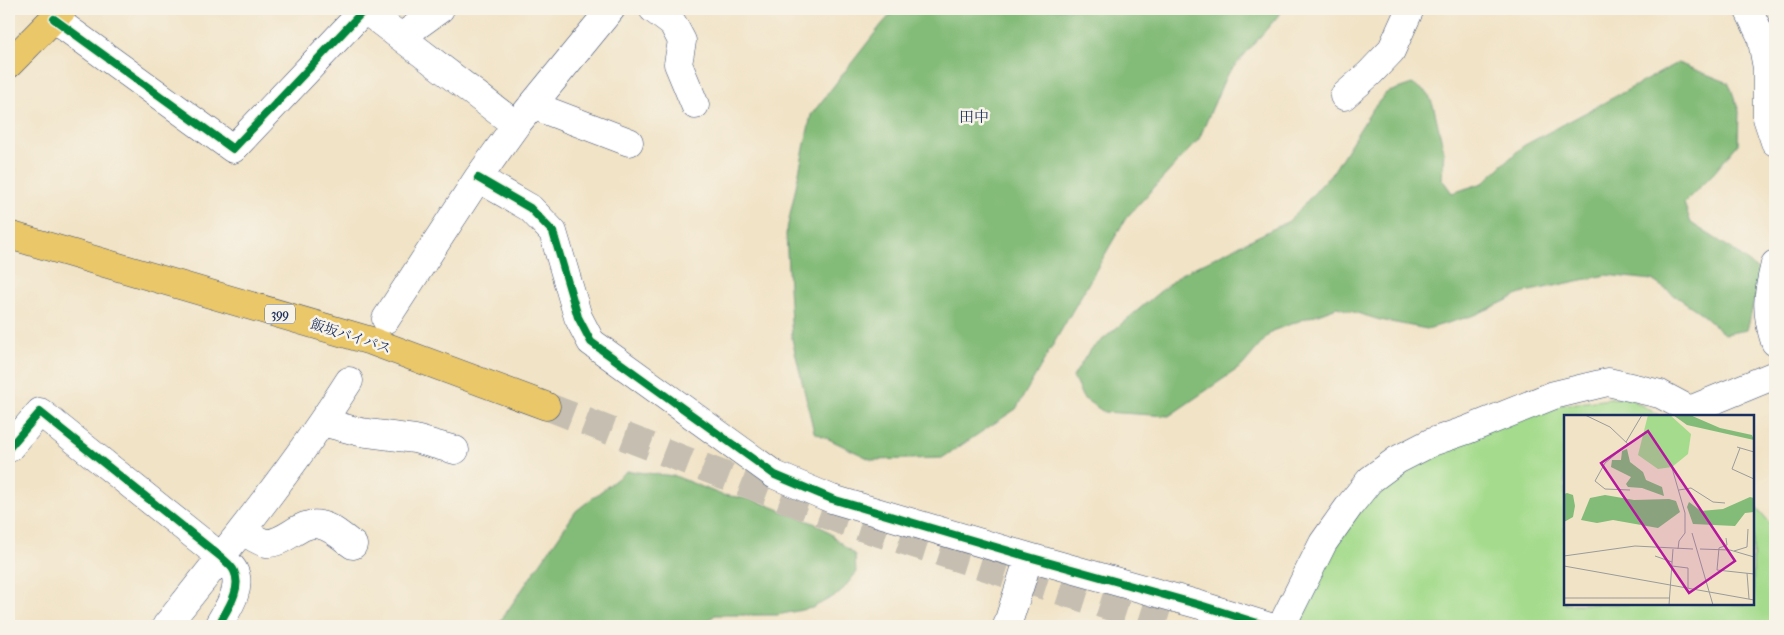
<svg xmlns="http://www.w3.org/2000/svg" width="1784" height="635" viewBox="0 0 1784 635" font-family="'IM FELL French Canon','Noto Serif JP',serif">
  <rect width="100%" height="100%" fill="#f7f3e8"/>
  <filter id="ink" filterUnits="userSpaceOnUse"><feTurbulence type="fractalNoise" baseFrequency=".02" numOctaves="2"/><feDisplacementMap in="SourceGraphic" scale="10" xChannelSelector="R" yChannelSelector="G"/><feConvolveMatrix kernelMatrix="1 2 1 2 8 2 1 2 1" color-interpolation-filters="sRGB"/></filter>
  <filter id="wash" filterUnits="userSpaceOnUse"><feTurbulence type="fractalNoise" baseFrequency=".0096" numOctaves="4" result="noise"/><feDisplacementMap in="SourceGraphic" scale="20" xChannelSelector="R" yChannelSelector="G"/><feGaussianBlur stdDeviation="1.12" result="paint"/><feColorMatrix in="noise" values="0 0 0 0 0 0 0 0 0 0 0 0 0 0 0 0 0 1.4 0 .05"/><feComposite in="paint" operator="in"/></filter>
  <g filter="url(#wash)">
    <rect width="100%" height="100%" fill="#f1e3c6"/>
    <!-- green -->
    <path fill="#a4db8c" stroke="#608575" d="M1627,397L1660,416H1565V604H1753V503L1775,529V626H1292L1314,576L1370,493L1411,463L1536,408Z"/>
    <!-- forest -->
    <path fill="#83bb78" stroke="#4f756b" d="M896,9H1284L1226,76L1199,139L1126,218L1016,409L942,458L872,460L814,432L792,339L786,234L811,115L882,24Z
      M1678,63L1729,83L1739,111L1738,144L1713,174L1684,203L1691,223L1732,249L1758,270L1756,294L1747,330L1724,334L1698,311L1652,280L1606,275L1525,292L1475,315L1427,329L1380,320L1337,307L1272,331L1242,366L1169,416L1104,412L1083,398L1073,377L1089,351L1181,274L1289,221L1333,172L1372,110L1386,93L1412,84L1428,93L1434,108L1444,151L1442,179L1452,193L1483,183L1523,146Z
      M627,471L675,476L722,495L752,499L821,526L855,555L856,573L840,593L812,608L777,615H715L701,626H497L576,511Z"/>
  </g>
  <g filter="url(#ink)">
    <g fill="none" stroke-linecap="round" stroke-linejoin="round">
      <!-- highway-tunnel -->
      <path stroke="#c6bfb1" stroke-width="28" stroke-dasharray="28 14" stroke-linecap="butt" d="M546,406L842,521L1170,626"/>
      <defs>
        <path id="minor" d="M364,9L516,125
          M653,9L673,24L682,41L678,64L695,105
          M1748,9L1761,36L1767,68V118L1775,142
          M54,19L233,149L365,9
          M401,37L440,9
          M1344,96L1370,73L1391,51L1410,9
          M532,105L629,142
          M478,178L530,208L553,232L578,317L591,342L775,475L832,499L1029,557L1200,605L1267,626
          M1775,264C1767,296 1765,311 1775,342
          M386,319L478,178L516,125L611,9
          M322,422L360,432L415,439L455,450
          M9,448L40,412L221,557C225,561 232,566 234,571C243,589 226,611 218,626
          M242,531C249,534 259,542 266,543C286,544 300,520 320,525C332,527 343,538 353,545
          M166,626C230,546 294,467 349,381
          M1007,626L1029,557
          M1284,626L1286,617L1323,543L1350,505L1370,480L1397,460L1432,442L1467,430L1554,395L1608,382L1660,394L1690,410L1775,375"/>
        <path id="major" d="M9,64L63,9"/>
        <path id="highway" d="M9,235L371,341L546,406"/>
      </defs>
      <!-- minor casing -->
      <use href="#minor" stroke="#3b4a6e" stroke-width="29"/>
      <!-- major casing -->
      <use href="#major" stroke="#3b4a6e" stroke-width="29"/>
      <!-- highway casing -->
      <use href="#highway" stroke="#3b4a6e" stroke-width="29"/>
      <!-- minor -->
      <use href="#minor" stroke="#fff" stroke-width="28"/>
      <!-- major -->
      <use href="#major" stroke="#eac769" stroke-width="28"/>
      <!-- highway -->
      <use href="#highway" stroke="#eac769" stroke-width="28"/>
      <defs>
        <path id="cycleway" d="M54,19L233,149L365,9
          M478,178L530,208L553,232L578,317L591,342L775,475L832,499L1029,557L1200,605L1267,626
          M9,448L40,412L221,557C225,561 232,566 234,571C243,589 226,611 218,626"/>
      </defs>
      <!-- cycleway casing -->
      <use href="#cycleway" stroke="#f7f3e8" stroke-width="11"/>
      <!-- cycleway -->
      <use href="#cycleway" stroke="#00873e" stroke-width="8"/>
    </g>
  </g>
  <g text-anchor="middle" stroke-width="5" stroke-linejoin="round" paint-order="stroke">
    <!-- shield labels -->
    <rect fill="#f7f3e8" stroke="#5d6a87" stroke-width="1" x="265" y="304.5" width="30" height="19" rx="4"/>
    <g font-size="12" font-weight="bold" fill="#1b2f5e">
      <text x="280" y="318">399</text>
    </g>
    <!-- street labels -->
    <g font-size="14" fill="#1b2f5e" stroke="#f7f3e8">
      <text transform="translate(351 336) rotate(18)" y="5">飯坂バイパス</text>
    </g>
    <!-- neighbourhood labels -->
    <g font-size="15" fill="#1b2f5e" stroke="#f7f3e8">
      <text x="974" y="122">田中</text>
    </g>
  </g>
  <!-- overview -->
  <g transform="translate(1564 415)">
    <rect width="190" height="190" fill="#f1e3c6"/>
    <path d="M84,0H106L127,19L124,39L108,52L94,54L74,40Z" fill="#a4db8c"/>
    <path d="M109,0H126L156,13L188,20L190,25L123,10ZM63,34L66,47L79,57L82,65L98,72L100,81L78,73L64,72L62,69L67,62L47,52L48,45H57L58,36ZM3,78L9,80L11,91L9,102L0,107V79ZM41,80L70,85L105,84L112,86L116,97L94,113L49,105L33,108L17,105L26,83ZM186,82L190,83V97L181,98L171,111L129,109L123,92L125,87L137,96L159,94Z" fill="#83bb78"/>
    <path fill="none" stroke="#9b9b9c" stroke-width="1" d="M21,0L46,12L65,30M62,27L78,0M64,29L41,48L31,66L41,74L66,75M173,32L190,37M176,33L168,54L190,64M108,53L121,98V118L115,126L114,134M115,75L127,73L149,87L161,88M128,118L149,190M162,123L163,130L155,133L153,155L190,159M136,134L166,135L190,142M170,136L183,132L184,114M0,141L71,131L129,134M91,141L108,147M0,151L190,185M108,151L124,153V173M183,158L185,184M0,183H106M105,190L109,134"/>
    <path fill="#b5179e" fill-opacity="0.15" stroke="#b5179e" stroke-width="2.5" d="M84,16L171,146L125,178L37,48Z"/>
    <rect width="190" height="190" fill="none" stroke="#1b2f5e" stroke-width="2.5"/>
  </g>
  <!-- margin -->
  <rect width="1784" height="635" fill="none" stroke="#f7f3e8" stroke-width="30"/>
</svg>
